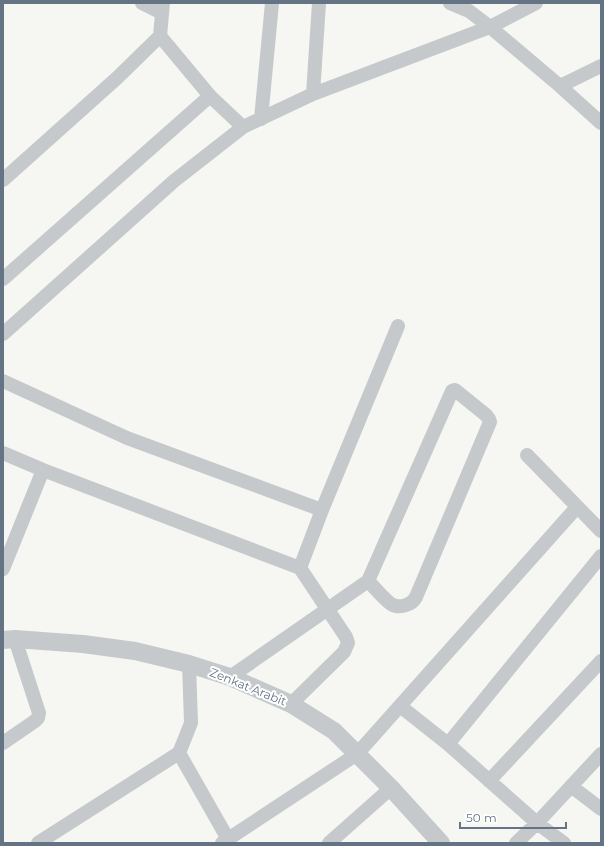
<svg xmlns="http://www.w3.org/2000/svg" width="604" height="846" viewBox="0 0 604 846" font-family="Montserrat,sans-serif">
  <rect width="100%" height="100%" fill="#f6f6f3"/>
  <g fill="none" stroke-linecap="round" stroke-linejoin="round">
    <!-- minor -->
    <path stroke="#c6c9cc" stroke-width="14" d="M142,3L162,13
      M450,3L469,11L490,27L560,86L601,123
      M160,36L210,96L243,127
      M560,86L601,66
      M313,94L319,3
      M261,119L272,3
      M3,180L117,78L160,36L163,3
      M3,279L210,96
      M3,334L174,181L243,127L313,94L490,27L536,3
      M3,381L127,438L322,510
      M3,453L43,470L300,568L346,637L348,643L344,652L291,704
      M527,455L601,531
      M300,568L322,510L398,326
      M3,569L43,470
      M230,677L368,581L452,391L455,390L486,415L489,419L490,422L416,597C412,605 399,609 391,604C383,598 375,588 368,581
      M400,706L448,744L537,823L564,843
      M3,743L35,721L38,718L39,713L15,639
      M448,744L601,556
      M179,753L228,839
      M489,781L601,661
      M571,786L601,809
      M38,843L179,753L191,723L189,664
      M222,843L357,754L577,507
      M329,843L391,788
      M516,843L537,823L601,754"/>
    <!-- tertiary -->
    <path stroke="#c6c9cc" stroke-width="18" d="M3,640L15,639L83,644L135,651L189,664L230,677L291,704L334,731L391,788L441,843"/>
  </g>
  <g text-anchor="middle" stroke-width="4" stroke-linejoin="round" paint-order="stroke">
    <!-- street labels -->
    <g font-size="12" fill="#647485" stroke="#fff">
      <text transform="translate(248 687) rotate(22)" y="4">Zenkat Arabit</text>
    </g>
  </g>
  <!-- border -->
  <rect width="604" height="846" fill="none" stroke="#647485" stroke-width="8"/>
  <!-- scale -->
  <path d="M460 822v6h106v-6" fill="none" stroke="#647485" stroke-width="2"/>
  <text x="466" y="822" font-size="12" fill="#647485" stroke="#ffffff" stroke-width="3" paint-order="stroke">50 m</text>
</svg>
